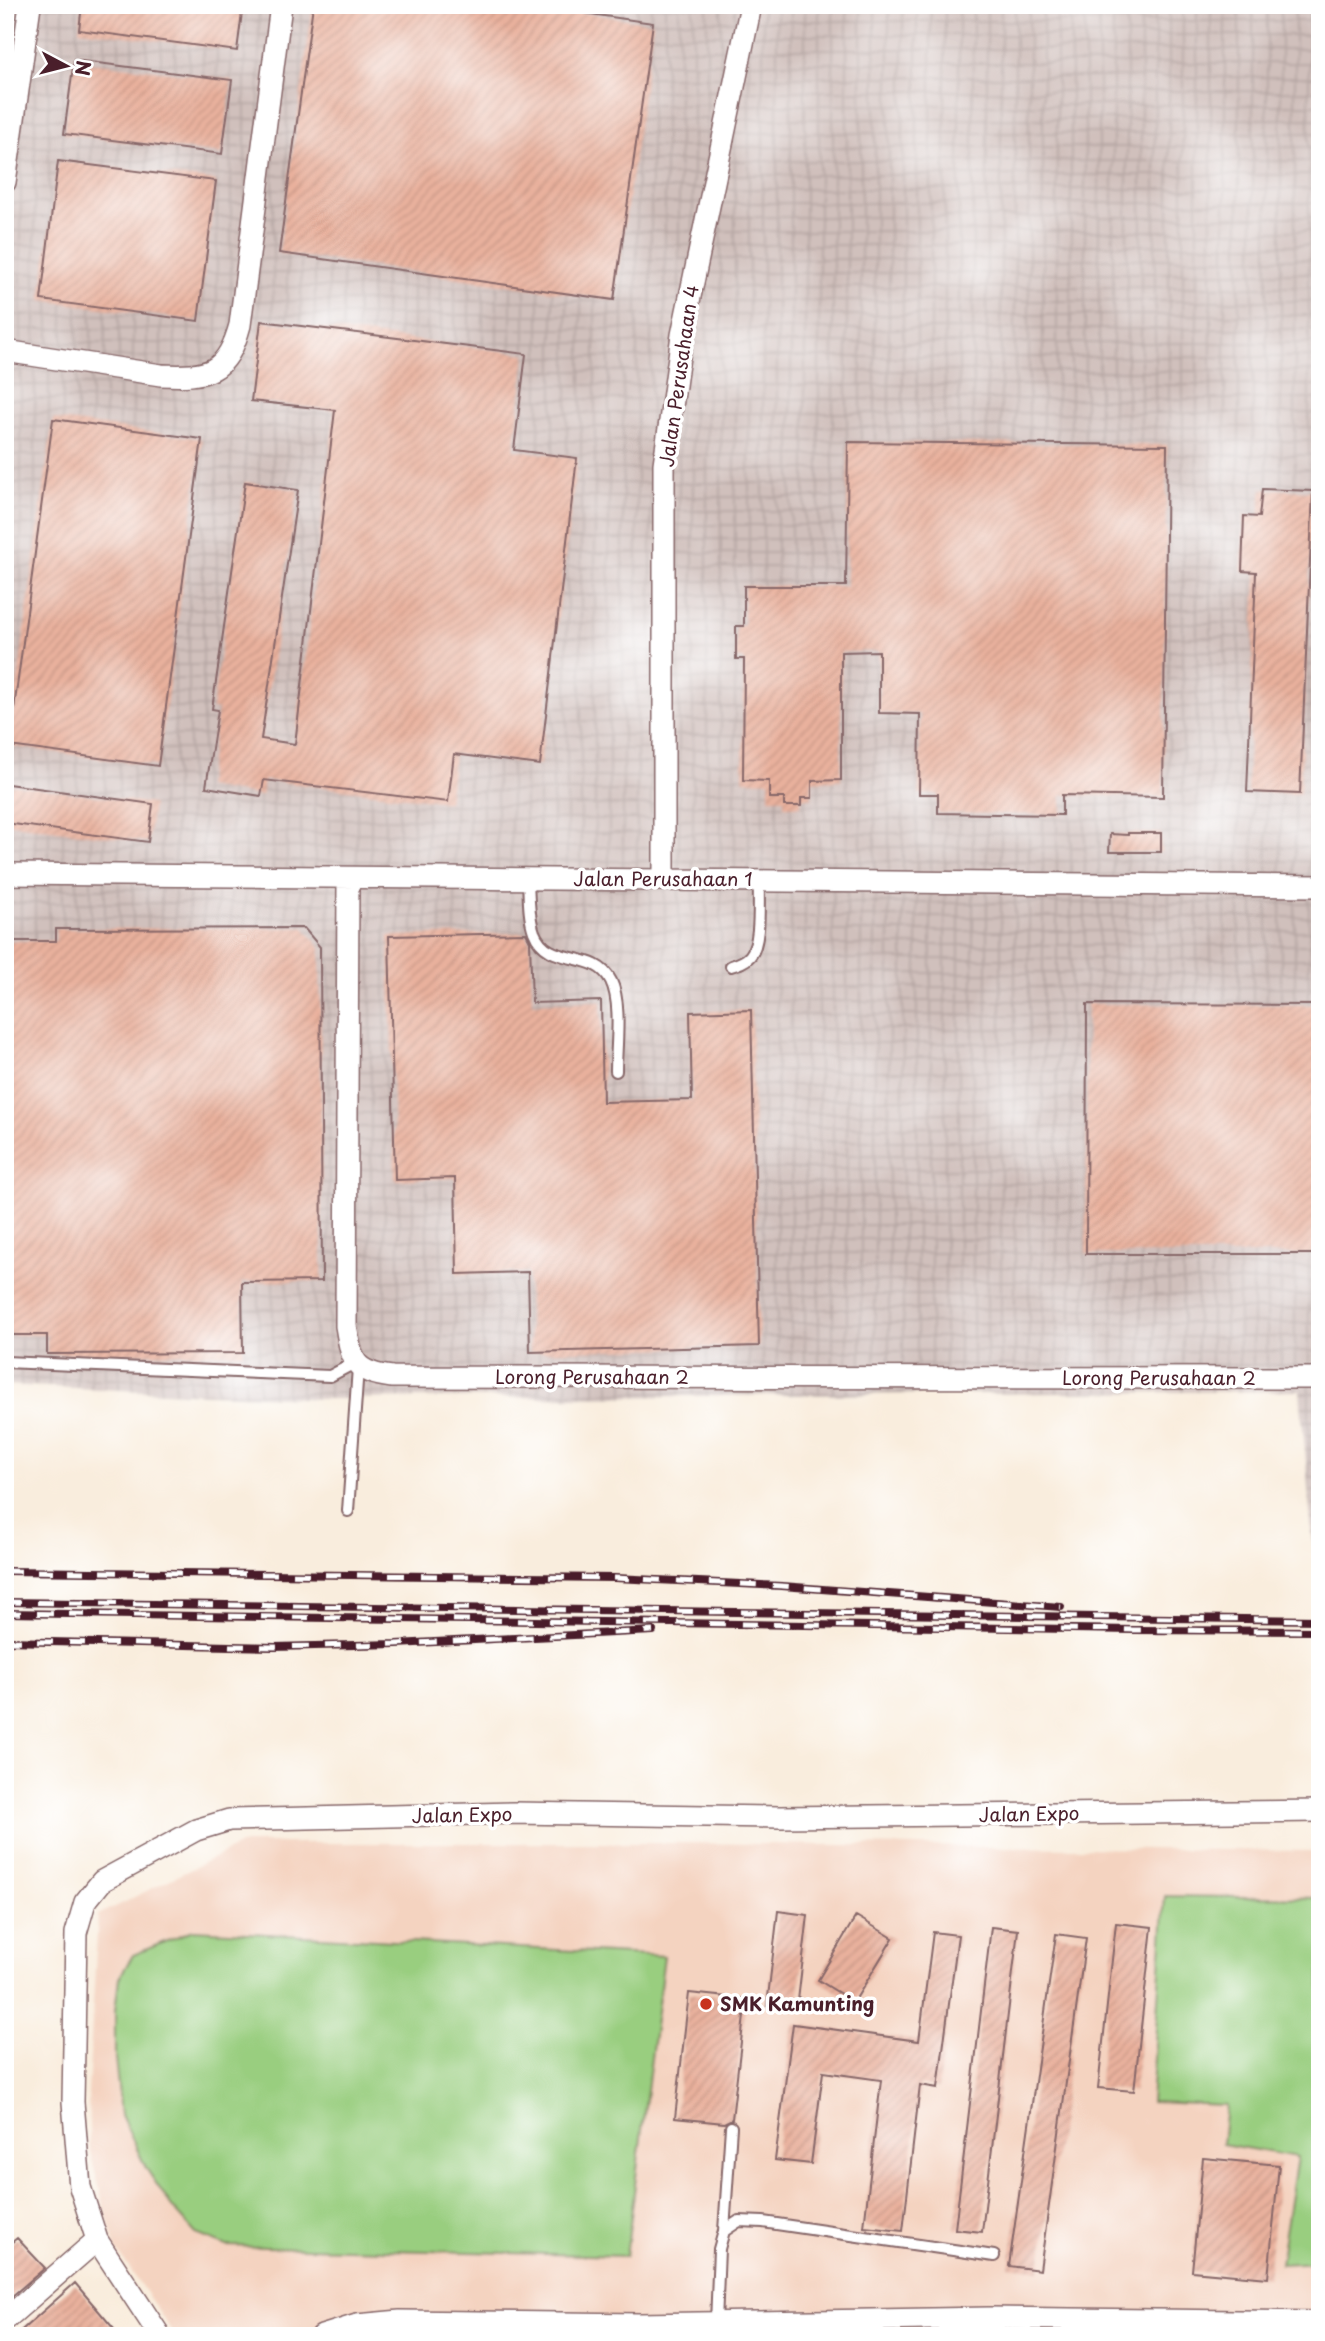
<svg xmlns="http://www.w3.org/2000/svg" width="1325" height="2341" viewBox="0 0 1325 2341" font-family="'Playpen Sans',sans-serif">
  <defs>
    <pattern id="industrial-grid" width="8" height="8" patternUnits="userSpaceOnUse" patternTransform="scale(1.75)"><rect width="8" height="8" fill="#d0c0bc"/><path d="M0 4h8M4 0v8" fill="none" stroke="#b4a5a2"/></pattern>
    <pattern id="building-hatch" width="6" height="6" patternUnits="userSpaceOnUse" patternTransform="scale(1.75)"><rect width="6" height="6" fill="#e9b19d"/><path d="M-1 1l2-2M0 6l6-6M5 7l2-2" fill="none" stroke="#c99887"/></pattern>
  </defs>
  <rect width="100%" height="100%" fill="#fff"/>
  <filter id="ink" filterUnits="userSpaceOnUse"><feTurbulence type="fractalNoise" baseFrequency=".0143" numOctaves="2"/><feDisplacementMap in="SourceGraphic" scale="14" xChannelSelector="R" yChannelSelector="G"/><feConvolveMatrix kernelMatrix="1 2 1 2 8 2 1 2 1" color-interpolation-filters="sRGB"/></filter>
  <filter id="wash" filterUnits="userSpaceOnUse"><feTurbulence type="fractalNoise" baseFrequency=".00686" numOctaves="4" result="noise"/><feDisplacementMap in="SourceGraphic" scale="28" xChannelSelector="R" yChannelSelector="G"/><feGaussianBlur stdDeviation="1.57" result="paint"/><feColorMatrix in="noise" values="0 0 0 0 0 0 0 0 0 0 0 0 0 0 0 0 0 1.4 0 .05"/><feComposite in="paint" operator="in"/></filter>
  <g filter="url(#wash)">
    <rect width="100%" height="100%" fill="#f9eddd"/>
    <!-- built -->
    <path fill="#f4d3c0" d="M244,1843H686L1320,1851V2313L484,2336H175L115,2247L90,2153L88,2093L98,1915Z"/>
    <!-- industrial -->
    <path fill="url(#industrial-grid)" d="M5,5H1320V1595H1317L1300,1391L325,1399L5,1385Z"/>
    <!-- grass -->
    <path fill="#99ce7f" stroke="#727655" stroke-width="2" d="M1165,1896L1320,1898V2262L1280,2264L1297,2157L1222,2144L1226,2105L1151,2102Z
      M193,1930L664,1956L626,2256L227,2246L196,2234L171,2206L146,2168L121,2115L115,2058V2011L119,1978L133,1955Z"/>
    <g id="blocks">
      <!-- building -->
      <path fill="url(#building-hatch)" d="M82,5H243L237,51L79,30Z
        M313,5H528L653,23L614,300L279,253Z
        M74,60L232,80L222,154L64,134Z
        M58,161L216,181L198,321L41,300Z
        M261,321L526,354L514,450L577,458L540,765L454,754L448,802L264,780L261,796L206,787L218,710L212,709L245,482L298,490L261,739L295,744L335,410L251,401Z
        M53,419L202,439L158,766L9,746Z
        M848,442L1167,445L1163,797L1062,795V815L938,813V794H919L920,714L879,713V651L841,652V780L812,781V798H801V806H784V798H769V781L743,780L744,659H736V626H744V586H846Z
        M1262,489L1313,491L1300,794L1247,792L1256,572L1242,571L1244,516L1259,517Z
        M8,784L153,804L148,842L5,823Z
        M1128,833H1161V852H1109L1110,834L1128,835Z
        M304,928L320,947L322,1281L242,1282L243,1353L47,1354V1335H5V941H56V929Z
        M526,933L530,941L532,1003L601,1001L603,1102L692,1100L690,1012L751,1010L759,1346L530,1352L528,1272L457,1274L455,1178L395,1180L389,936Z
        M1087,1004L1320,1005V1254H1086Z
        M778,1911L808,1915L797,2009L767,2006Z
        M856,1916L893,1938L854,2002L818,1980Z
        M1116,1923L1152,1927L1134,2091L1098,2088Z
        M991,1927L1018,1930L982,2232L955,2229Z
        M933,1932L958,1935L938,2088L920,2085L903,2231L864,2227L881,2080L823,2072L811,2164L775,2160L793,2024L919,2041Z
        M1056,1934L1086,1938L1040,2270L1009,2266Z
        M689,1993L746,1999L732,2119L724,2123L675,2118Z
        M1203,2158L1279,2165L1268,2278L1192,2271Z
        M17,2238L45,2268L5,2302V2248Z
        M75,2283L120,2336H15Z"/>
    </g>
  </g>
  <g filter="url(#ink)">
    <use href="#blocks" fill-opacity="0" stroke="#876769" stroke-width="2"/>
    <g fill="none" stroke-linecap="round" stroke-linejoin="round">
      <defs>
        <path id="service" d="M528,879C529,896 528,915 534,932C548,969 595,948 611,981C622,1003 616,1046 616,1071
          M731,966C738,964 745,962 750,956C762,943 758,898 759,880
          M5,1362L330,1376L347,1367L353,1360
          M348,1511L358,1367
          M724,2231L731,2127
          M716,2323L719,2249L724,2231L739,2221L763,2222L994,2256"/>
        <path id="minor" d="M5,182L30,5
          M5,351L161,375C208,377 227,374 240,325L281,5
          M5,874L1320,886
          M348,879L346,1326C352,1361 353,1372 392,1377L1320,1378
          M664,879V464L682,335L751,5
          M5,2320L97,2240
          M160,2336L97,2240L80,2187L73,2102L76,1933L85,1902L102,1881L196,1830L229,1820L514,1813L780,1817L1320,1811
          M322,2336L357,2325L400,2321L640,2324L990,2318L1320,2322"/>
      </defs>
      <!-- service casing -->
      <use href="#service" stroke="#876769" stroke-width="14"/>
      <!-- minor casing -->
      <use href="#minor" stroke="#876769" stroke-width="24"/>
      <!-- service -->
      <use href="#service" stroke="#fff" stroke-width="10"/>
      <!-- minor -->
      <use href="#minor" stroke="#fff" stroke-width="21"/>
      <defs>
        <path id="rail" d="M5,1571L615,1578L782,1586L1061,1607
          M5,1602L1320,1620
          M5,1613L1134,1630L1320,1631
          M5,1641L274,1647L396,1644L653,1631"/>
      </defs>
      <!-- rail casing -->
      <use href="#rail" stroke="#4a1f2b" stroke-width="8"/>
      <!-- rail -->
      <use href="#rail" stroke="#fff" stroke-width="5" stroke-dasharray="16" stroke-linecap="butt"/>
    </g>
  </g>
  <!-- markers -->
  <circle fill="#c8321e" stroke="#fff" stroke-width="2.5" cx="706" cy="2004" r="7"/>
  <g text-anchor="middle" stroke-width="7" stroke-linejoin="round" paint-order="stroke">
    <!-- street labels -->
    <g font-size="19" fill="#4a1f2b" stroke="#fff">
      <text transform="translate(679 376) rotate(-82)" y="7">Jalan Perusahaan 4</text>
      <text x="663" y="886">Jalan Perusahaan 1</text>
      <text x="592" y="1384">Lorong Perusahaan 2</text>
      <text x="1159" y="1385">Lorong Perusahaan 2</text>
      <text transform="translate(1029 1814) rotate(-1)" y="7">Jalan Expo</text>
      <text transform="translate(462 1815) rotate(-1)" y="7">Jalan Expo</text>
    </g>
    <!-- poi labels -->
    <g font-size="19" font-weight="bold" fill="#4a1f2b" stroke="#fff" text-anchor="start">
      <text x="720" y="2011">SMK Kamunting</text>
    </g>
  </g>
  <!-- margin -->
  <rect width="1325" height="2341" fill="none" stroke="#fff" stroke-width="28"/>
  <!-- north arrow -->
  <g transform="translate(66 66) rotate(97)" stroke="#ffffff" stroke-width="5" paint-order="stroke">
  <path d="M0-5L12 26L0 18L-12 26Z" fill="#4a1f2b"/>
  <text y="-10" font-size="19" font-weight="bold" text-anchor="middle" fill="#4a1f2b">N</text>
  </g>
</svg>
